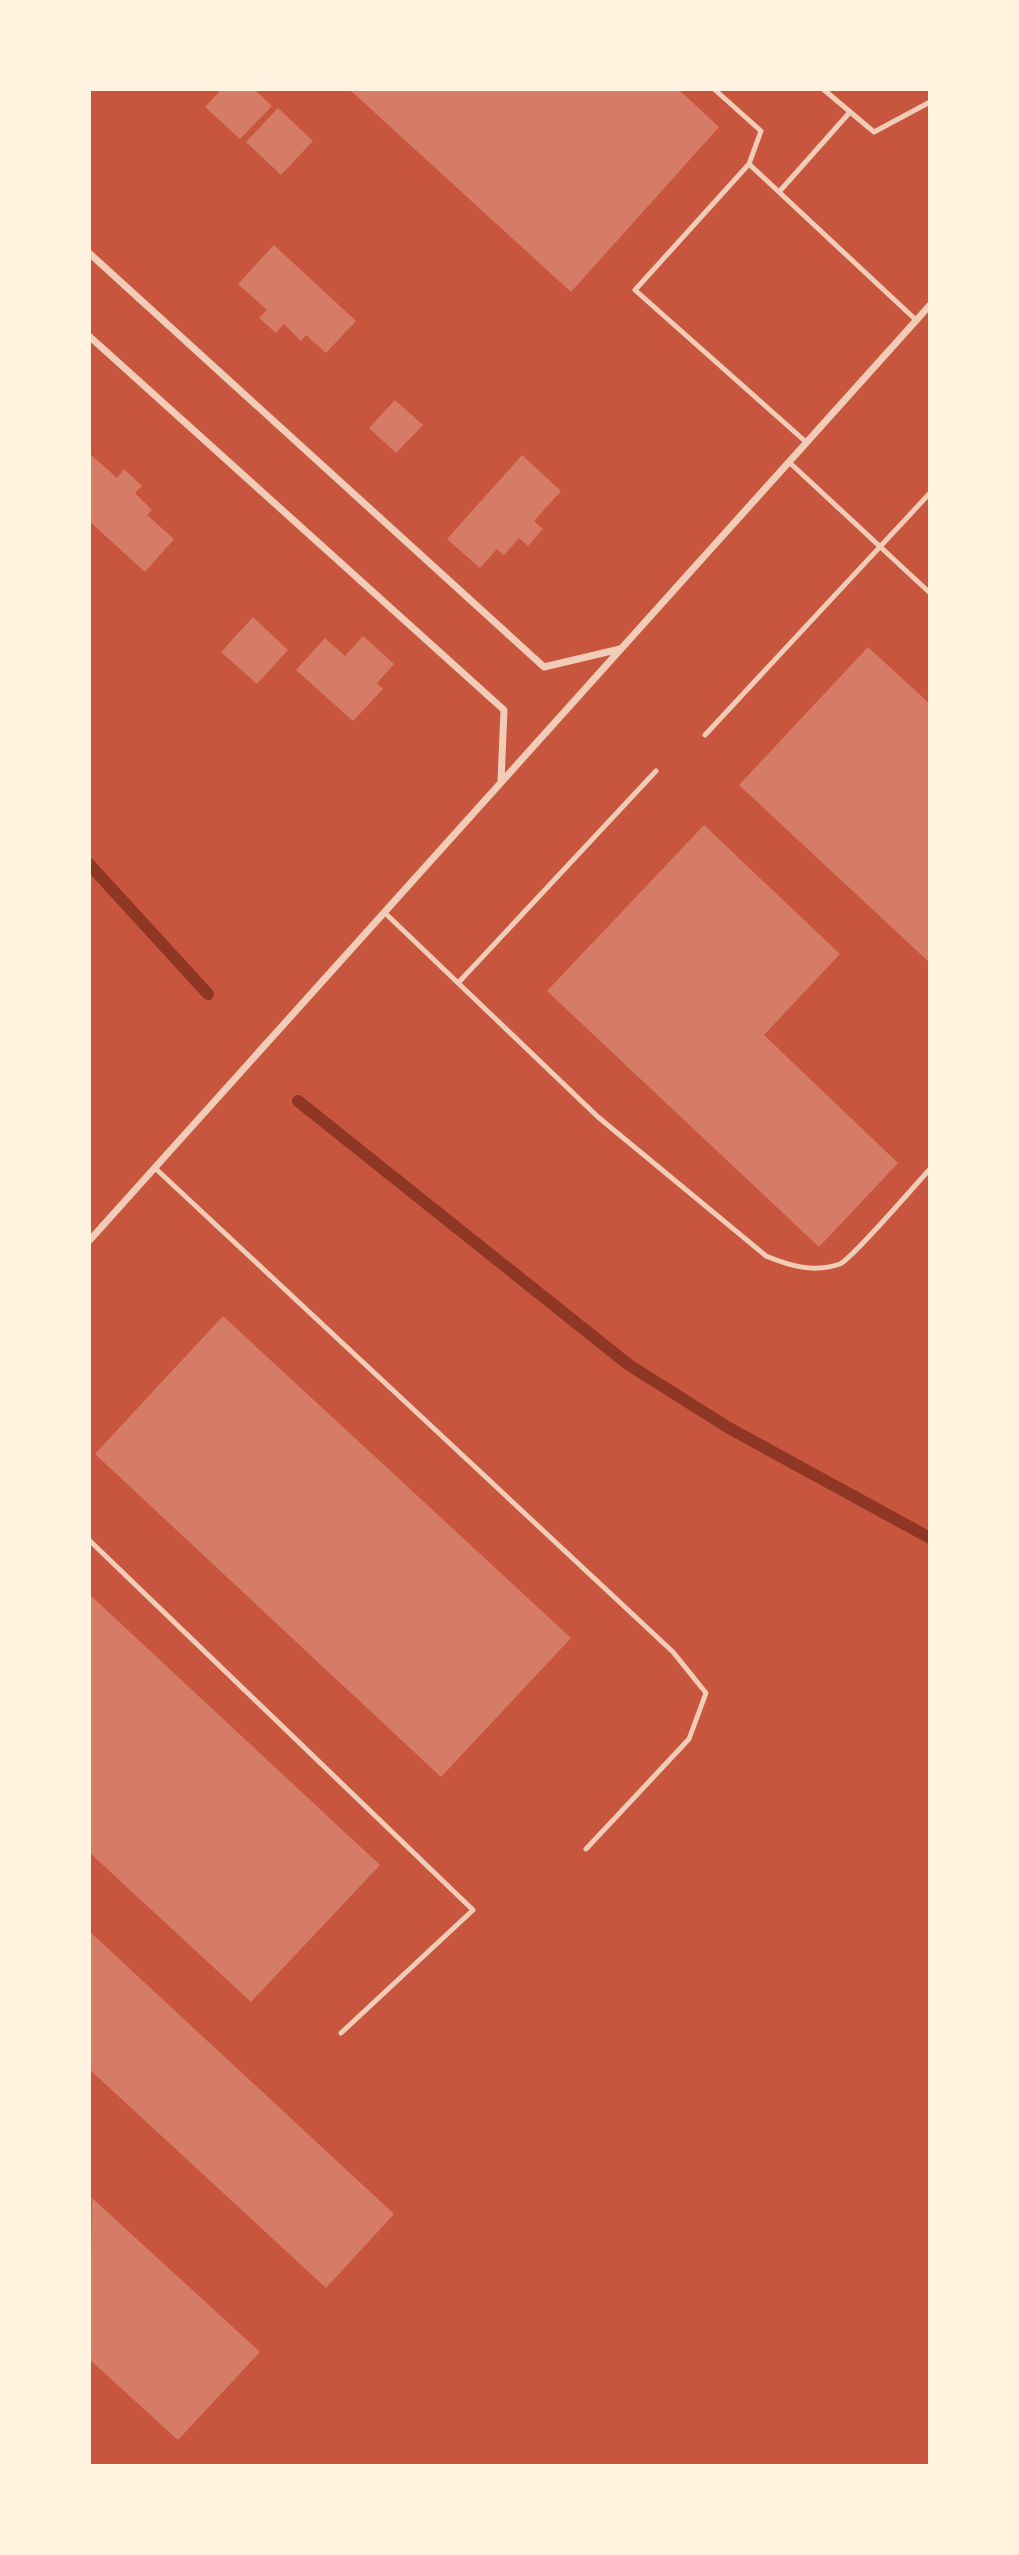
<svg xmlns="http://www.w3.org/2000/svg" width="1019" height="2555" viewBox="0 0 1019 2555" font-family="'Roboto Serif',serif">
  <rect width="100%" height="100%" fill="#c8553d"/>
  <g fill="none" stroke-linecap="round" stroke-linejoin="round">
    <!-- stream -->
    <path stroke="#8f3625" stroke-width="12" d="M89,864L208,994
      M298,1101L629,1365L729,1428L930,1538"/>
  </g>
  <!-- building -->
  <path fill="#d67c66" d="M222,89H254L272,106L240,139L205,107Z
    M349,89H678L719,127L571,292Z
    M278,108L313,141L281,175L246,142Z
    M274,245L356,321L326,353L306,335L301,341L284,324L276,333L259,318L267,310L238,284Z
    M395,400L423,425L396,453L369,428Z
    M89,453L117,478L124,469L142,486L135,493L152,510L147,515L174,539L145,572L89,521Z
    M522,455L561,491L534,521L543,529L528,546L519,538L504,555L497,549L480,568L447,539Z
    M253,617L288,650L257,684L221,652Z
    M363,636L394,664L377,683L383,689L353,721L296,670L325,638L345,656Z
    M868,647L930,704V963L739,785Z
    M704,825L840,954L764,1035L898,1163L819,1247L547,991Z
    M223,1316L571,1638L441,1777L95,1454Z
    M89,1594L380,1865L251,2002L89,1852Z
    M89,1931L394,2214L326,2288L89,2069Z
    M92,2198L260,2352L178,2440L89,2359Z"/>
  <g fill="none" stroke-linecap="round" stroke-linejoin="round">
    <!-- service -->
    <path stroke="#f1ccb7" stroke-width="5" d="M714,89L761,131L749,164
      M823,89L874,132L930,102
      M779,192L850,112
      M806,442L635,290L749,164L916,320
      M789,462L930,593
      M705,735L930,493
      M384,912L598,1117L766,1256C790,1266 814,1273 840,1264C852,1259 916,1184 930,1169
      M458,983L656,771
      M155,1168L673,1652L706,1693L689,1739L586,1849
      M89,1540L473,1910L341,2033"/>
    <!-- minor -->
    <path stroke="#f1ccb7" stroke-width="7" d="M89,253L544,667L620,649
      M89,336L504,710L501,781
      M89,1241L930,305"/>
  </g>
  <!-- border -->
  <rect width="1019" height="2555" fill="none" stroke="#fff3e0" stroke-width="182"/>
</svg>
